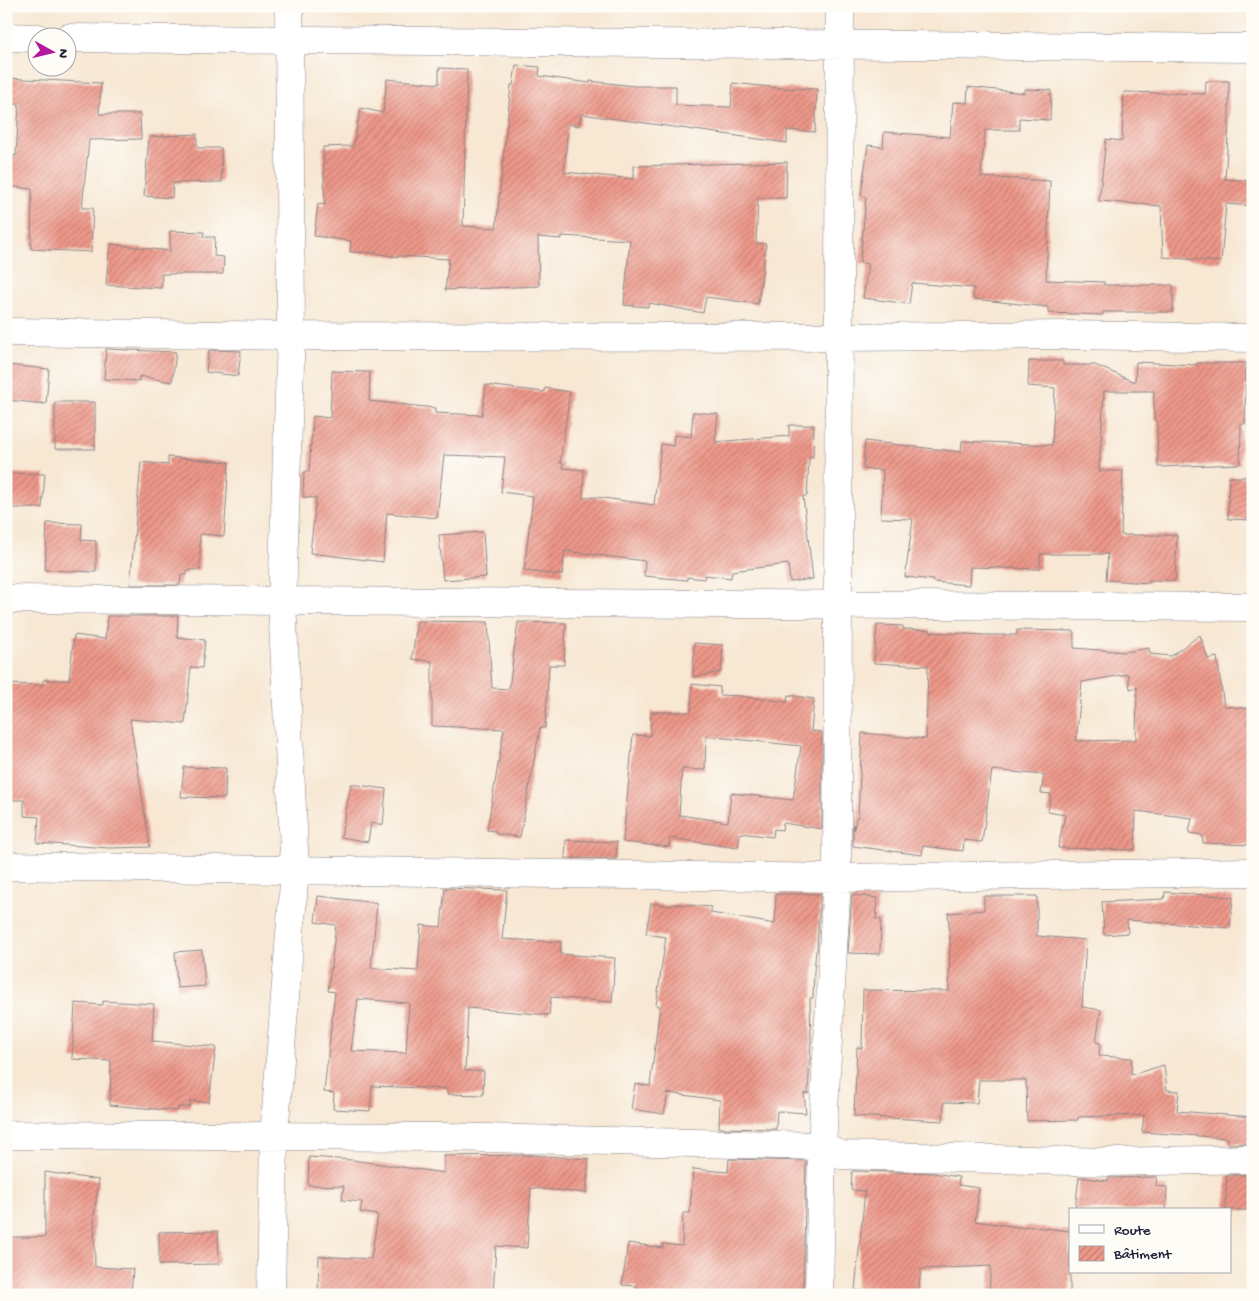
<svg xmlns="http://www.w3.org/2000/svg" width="1259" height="1301" viewBox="0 0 1259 1301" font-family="'Gochi Hand',sans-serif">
  <defs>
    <pattern id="building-hatch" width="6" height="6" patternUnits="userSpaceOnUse" patternTransform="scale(1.25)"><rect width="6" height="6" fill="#ee9889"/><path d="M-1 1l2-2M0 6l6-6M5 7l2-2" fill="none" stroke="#c07c71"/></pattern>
  </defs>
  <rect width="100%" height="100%" fill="#fdfcf7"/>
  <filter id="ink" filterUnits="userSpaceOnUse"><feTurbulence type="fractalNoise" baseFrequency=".02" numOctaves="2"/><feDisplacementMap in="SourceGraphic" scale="10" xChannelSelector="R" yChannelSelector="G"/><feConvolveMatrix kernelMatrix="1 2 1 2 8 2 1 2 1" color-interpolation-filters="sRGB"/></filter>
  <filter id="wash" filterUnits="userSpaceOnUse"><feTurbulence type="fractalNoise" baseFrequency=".0096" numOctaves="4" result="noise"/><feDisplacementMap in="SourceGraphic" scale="20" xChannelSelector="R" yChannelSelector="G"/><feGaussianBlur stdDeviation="1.12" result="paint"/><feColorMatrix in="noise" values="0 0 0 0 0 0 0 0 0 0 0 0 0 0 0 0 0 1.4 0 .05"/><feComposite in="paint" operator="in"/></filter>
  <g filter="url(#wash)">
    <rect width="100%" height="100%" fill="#f7e7d3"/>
    <g id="blocks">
      <!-- building -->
      <path fill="url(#building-hatch)" fill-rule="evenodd" d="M516,65L540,67L539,76L590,83V81L634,86H676V105L731,107L733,83L779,88L817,89L815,132L787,130V143L581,114L579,126L568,124L564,172L634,179V166L787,162L786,198H758L756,243L766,244L758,304L706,297L703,313L649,303L648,307L624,305L630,240L562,236V239L538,237L539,286L445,290L449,259L400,256L399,257L374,253L350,252L351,241L314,236L318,204L325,205L323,147L353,146L361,108L383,113L387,79L439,84V68L467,69L463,226L496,228L511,85H513Z
        M6,78L101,83L99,114H140L141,139L89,140L82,208H93L91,252L31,249L32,189L6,186V154L16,156L19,104H6Z
        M1206,81H1229V123L1225,179L1253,181V206L1226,204L1221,262L1163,257L1161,206L1099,201L1106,139L1122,141L1124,92L1205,94Z
        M968,87L1025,93V89L1051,90L1050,120L1019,118V130H985L981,177L1050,181L1046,280L1104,282V285H1173V312H1103V315L1048,313V307L973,299L974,288L912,283L909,304L863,298L868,264L860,263L866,197L861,196L868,145L883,147L884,132L950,137L953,102L967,103Z
        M197,134V148H221L222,182L173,183L172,198L144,196L149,137Z
        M170,231L204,232L203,237H215L214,256L224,257L223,274H162L161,288L106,285L110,244L170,251Z
        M106,349L176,352L172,382L139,376V381L104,379Z
        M209,350L241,351L238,376L206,372Z
        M1029,361H1063V365H1095L1135,382L1136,362L1197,365V363H1246L1245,424H1241L1240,464L1158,467L1157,420H1154V391H1104L1099,471H1123L1121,535H1177L1175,581L1149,580V583L1106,580L1108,554H1040V569L970,567L969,585L933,582V580L905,577L913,519L881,518L883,470L863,469L865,441L961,452L962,441L1052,445L1055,388L1028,386Z
        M6,365L49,369L46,404L6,400Z
        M332,371L370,372L369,401L435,408V413L482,415L486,385L544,392L545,388L570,392L560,463H563V468L584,470L583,498L596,497L654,505L661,444L673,446L674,435L691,437L693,412L718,414L715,442L789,436V425H814L813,457H809L807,496H803L813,579L790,582L788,564L732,571L731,578L705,575L704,579L687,577V580L644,576L645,561L565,551L562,575L524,571L533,496L501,492L505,457L444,455L437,518L387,513L383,562L310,553L316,498L303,497L304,472H309L313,416L330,418Z
        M55,402H95V449H55Z
        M168,457L229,462L224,536L200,534V570H187V575H181L180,585H130L141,462L168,465Z
        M6,473L45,474L42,508H6Z
        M1229,477H1253V520L1228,519Z
        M47,523L82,524L81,540L96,541V572L45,570Z
        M483,532L486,577L443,580L439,535Z
        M107,616H178L177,637L205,640L202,668L191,667L185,724L130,719L150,847L110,848L37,843L39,817L24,816V800H6V684L43,685V680H69L74,635L105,639Z
        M417,621L488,622L492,688L509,689L518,622L566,623L564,665H549L545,728H540L520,837L496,834V831L487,830L504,729L432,726V661L412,659Z
        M877,625L903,626V629L930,630V632L985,635H1017V630L1074,631V648L1125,652L1149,648L1150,654L1171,656L1200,635L1208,659L1217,657L1224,706L1253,709V845L1203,843L1202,835L1189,833L1192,818L1136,811L1135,850L1058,848L1065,815L1048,812L1051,794L1041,793L1044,775L992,770L982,842L964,840L963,851L923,846L922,855L853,846V824L854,830L856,818L858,817L862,733L926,739L928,666L874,663ZM1128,674L1130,689L1137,687L1136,740L1076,741L1082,682Z
        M694,643L723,645L721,672L693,677Z
        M692,684L720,687V695L740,696L787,702L788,695L814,699L811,731L822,732V829L783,823L782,830L774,829L773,837L740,833L738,848L670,838L669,847L623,842L633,735L650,736L651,712H691ZM706,736L801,746L793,800L731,793L728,822L679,815L682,769L705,770Z
        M184,767L226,768L225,798L181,797Z
        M351,784L386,789L383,825L371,823L368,842L341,837Z
        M566,840L617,842L616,859L565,858Z
        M445,888L507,890L502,939L561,942L560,954L615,958L612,1002L551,997L549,1015L468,1008L465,1071H484L483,1095L447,1094V1089L372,1086L370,1111L333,1109L334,1093L324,1092L335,992L328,991L336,925L315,922L318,896L377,903L371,968L418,971L421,925L441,927ZM358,999L409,1003L406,1053L351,1051Z
        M1165,892L1233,897L1230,928L1127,920L1128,933L1104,935L1102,902L1164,899Z
        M776,894H820L817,951H816L814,971L813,998H810L811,1041L808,1094L804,1093L806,1113L777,1111L776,1129L719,1128L720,1100L668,1093L664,1114L631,1109L635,1084L650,1086L660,1006L656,1005L666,937L646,934L651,903L672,906L673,904L711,907V913L775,924Z
        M852,895L878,898L876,919H881L880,954L848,953Z
        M984,896H1037V936L1086,940L1082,1007L1101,1010L1096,1042L1100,1043L1099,1056L1132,1058L1131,1075L1164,1065L1167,1090L1179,1091L1177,1111L1253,1117V1143L1228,1144V1138L1142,1132L1144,1115L1078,1117V1120L1027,1121L1026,1080H979L977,1103L944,1102L943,1121L854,1116L857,1047L862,1048L863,990L949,991L950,941L948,913L984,910Z
        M202,950L205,986L177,988L175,952Z
        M103,1001L154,1004L152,1041L216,1047L209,1102L190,1101V1107H178V1111L110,1105L111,1061L72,1059L75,1003L103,1005Z
        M529,1155L589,1159L586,1193L531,1188L527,1248L496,1246L493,1295H318L319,1256L371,1259L378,1215L360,1212L362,1202L342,1200L344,1186L308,1185L309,1157L352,1160L444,1173V1156Z
        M729,1159L806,1161L803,1295H636L637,1286L622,1285L628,1243L663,1248V1244L682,1246L683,1213H690L693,1169L728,1172Z
        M852,1171L933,1173L959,1177L958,1185L979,1188L975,1221L1025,1228V1226L1070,1231V1295H989L991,1266L921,1269L918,1295L855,1290L865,1191L851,1190Z
        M45,1172L99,1180L94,1215L95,1267L133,1269L131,1295H6V1237H45Z
        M1227,1175H1253V1210H1225Z
        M1079,1177L1108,1181V1178L1157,1177L1156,1186L1167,1187L1166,1210H1075Z
        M218,1231L219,1264L159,1265V1232Z"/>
    </g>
  </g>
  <g filter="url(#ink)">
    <use href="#blocks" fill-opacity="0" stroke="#8c8487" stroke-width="1"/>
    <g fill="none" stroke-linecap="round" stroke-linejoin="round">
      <defs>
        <path id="minor" d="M6,37L38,38
          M68,38L1253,48
          M6,332L295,336L839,337L1069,335L1253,338
          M6,599C422,604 837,603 1253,607
          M6,866L837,878L1253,872
          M6,1135L443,1137L822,1146L841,1155L1110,1162L1253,1159
          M271,1295L274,1136L295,870L282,602L291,336L289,6
          M819,1295L822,1146L837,878L840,6"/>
      </defs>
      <!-- minor casing -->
      <use href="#minor" stroke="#8c8487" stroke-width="29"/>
      <!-- minor -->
      <use href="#minor" stroke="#fff" stroke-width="28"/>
    </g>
  </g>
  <!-- margin -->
  <rect width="1259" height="1301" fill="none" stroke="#fdfcf7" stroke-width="25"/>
  <!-- legend -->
  <rect x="1069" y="1208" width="162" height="65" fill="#fdfcf7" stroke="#a5a5ac"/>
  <rect x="1079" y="1225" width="25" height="8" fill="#ffffff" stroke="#a5a5ac"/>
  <text x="1114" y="1234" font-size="15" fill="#22223b">Route</text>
  <rect x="1079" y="1246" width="25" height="15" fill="url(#building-hatch)" stroke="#a5a5ac"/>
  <text x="1114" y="1258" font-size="15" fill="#22223b">Bâtiment</text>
  <!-- north arrow -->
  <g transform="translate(52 52) rotate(98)"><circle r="24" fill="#fdfcf7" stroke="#a5a5ac"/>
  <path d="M0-4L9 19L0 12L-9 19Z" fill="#b5179e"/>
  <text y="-8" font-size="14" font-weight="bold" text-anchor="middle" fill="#22223b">N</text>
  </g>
</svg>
